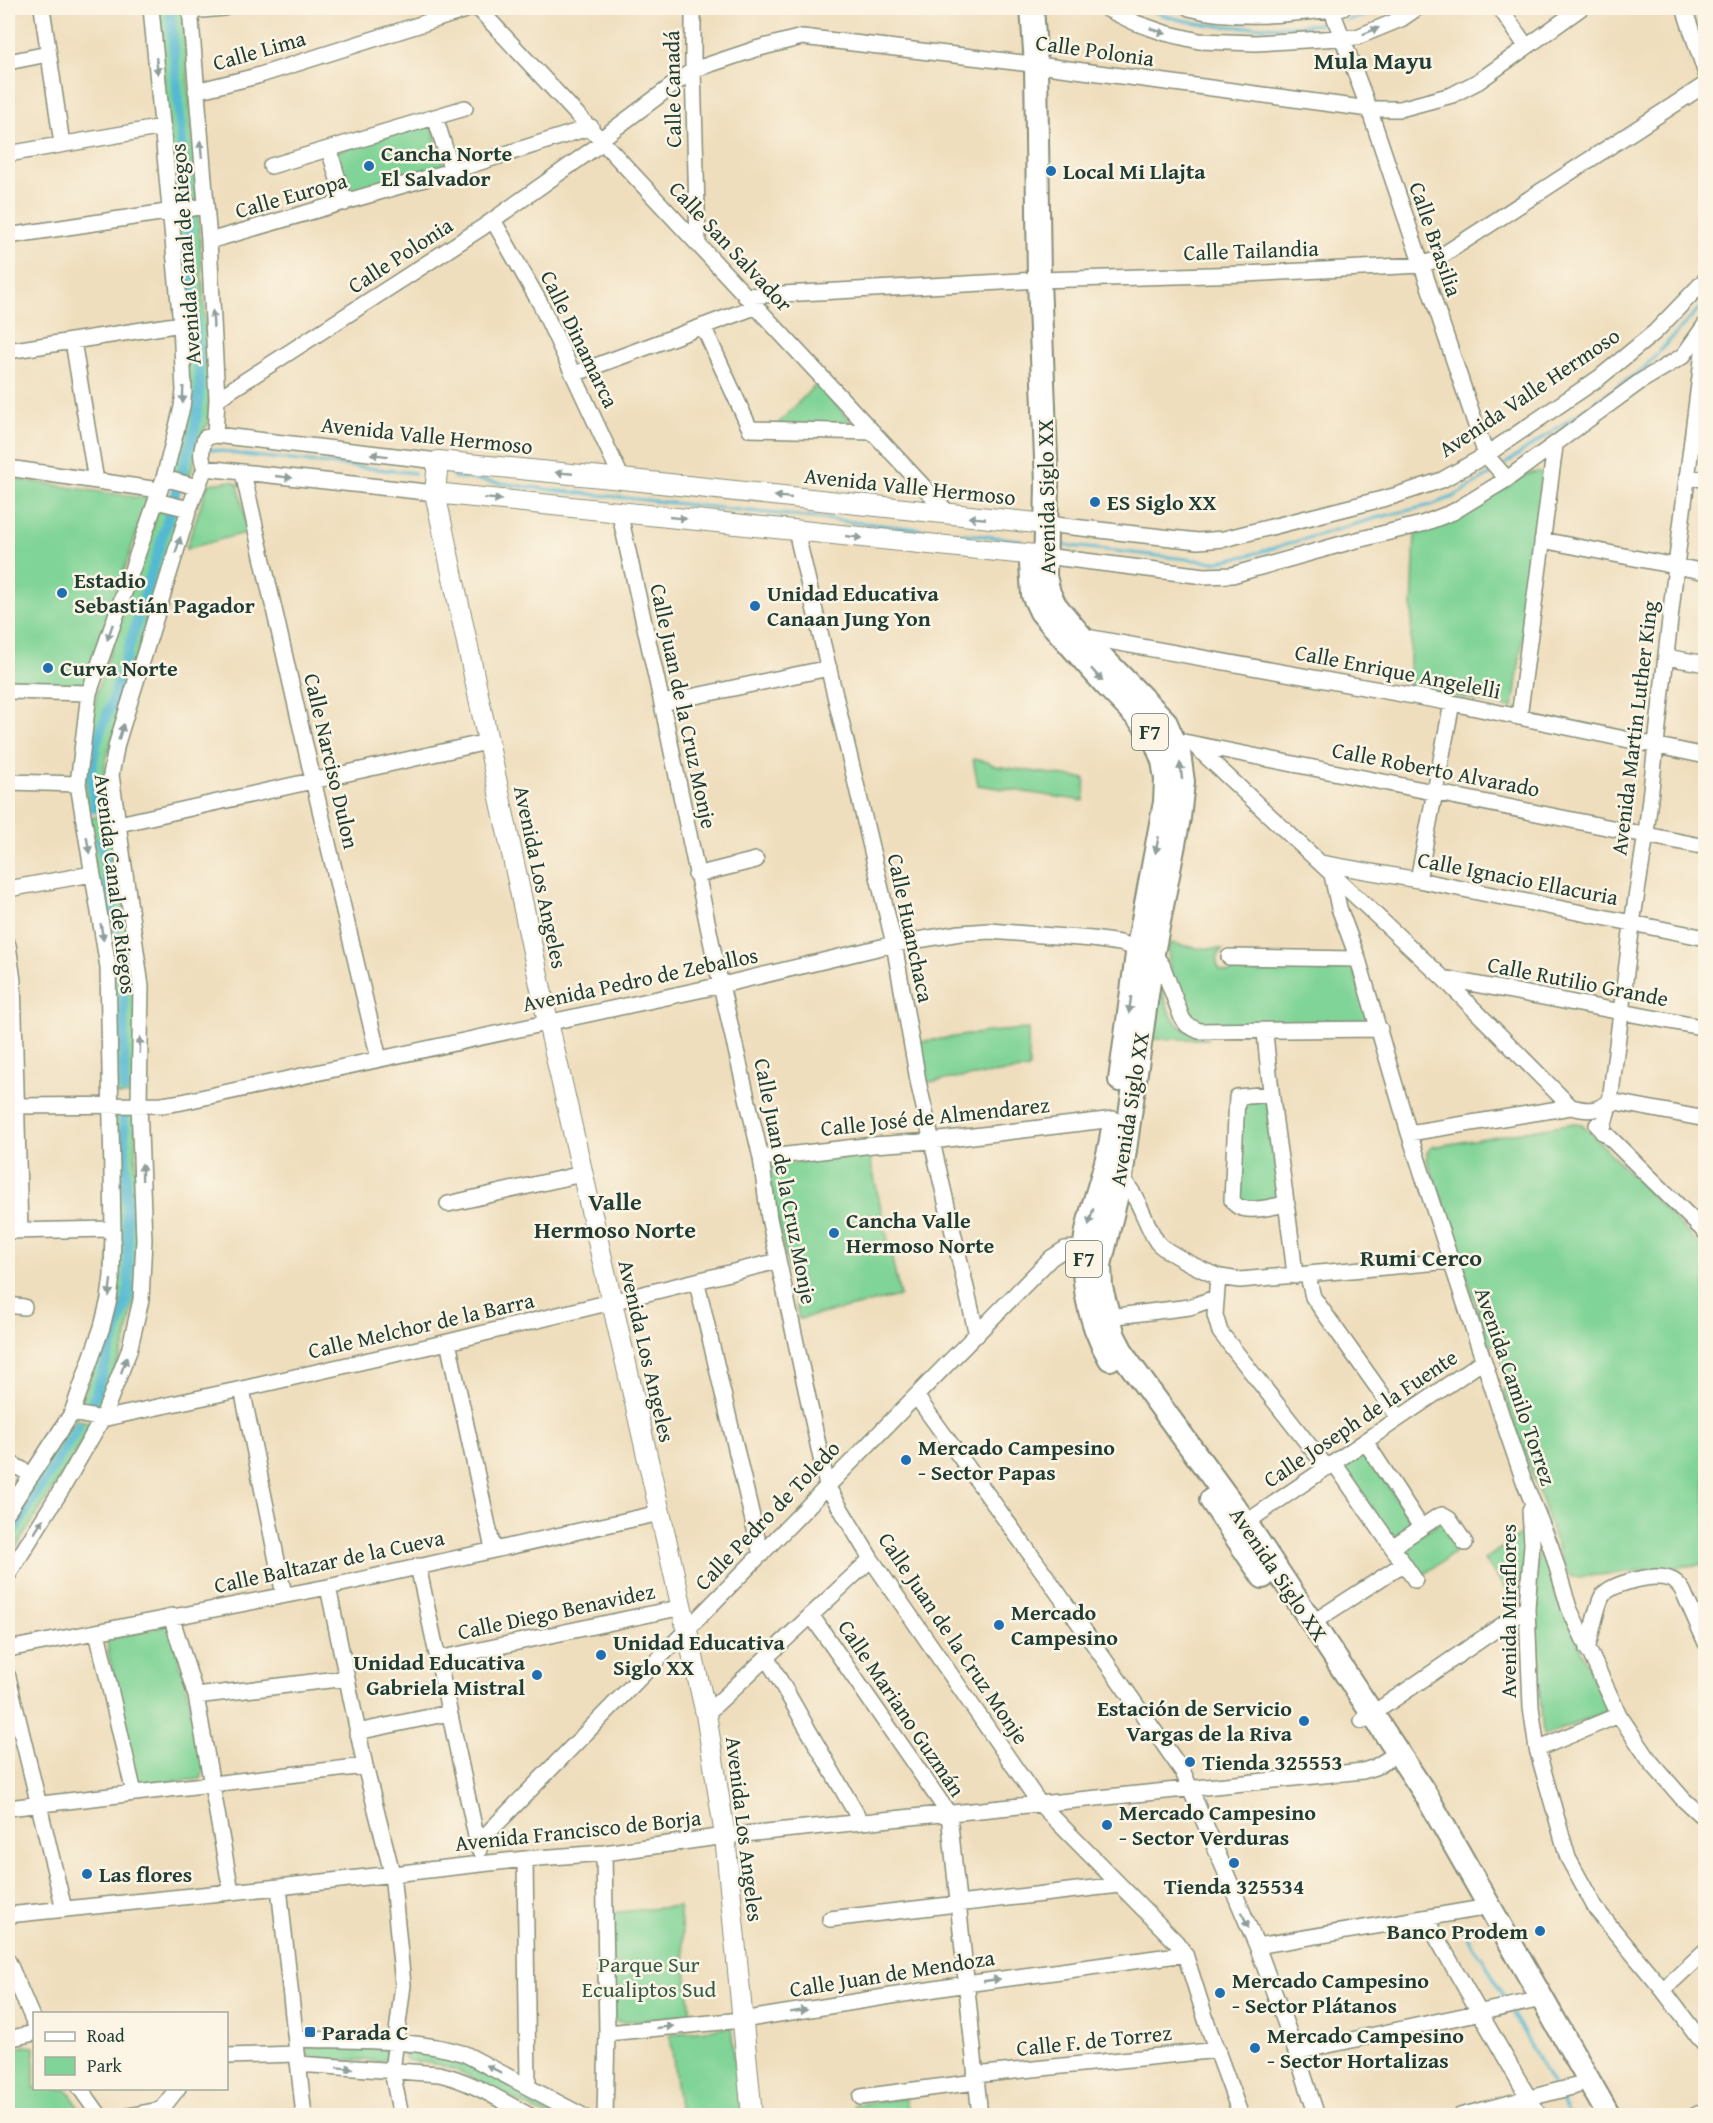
<svg xmlns="http://www.w3.org/2000/svg" width="1713" height="2123" viewBox="0 0 1713 2123" font-family="'Gentium Book Plus',serif">
  <rect width="100%" height="100%" fill="#fcf5e5"/>
  <filter id="ink" filterUnits="userSpaceOnUse"><feTurbulence type="fractalNoise" baseFrequency=".0167" numOctaves="2"/><feDisplacementMap in="SourceGraphic" scale="12" xChannelSelector="R" yChannelSelector="G"/><feConvolveMatrix kernelMatrix="1 2 1 2 8 2 1 2 1" color-interpolation-filters="sRGB"/></filter>
  <filter id="wash" filterUnits="userSpaceOnUse"><feTurbulence type="fractalNoise" baseFrequency=".008" numOctaves="4" result="noise"/><feDisplacementMap in="SourceGraphic" scale="24" xChannelSelector="R" yChannelSelector="G"/><feGaussianBlur stdDeviation="1.35" result="paint"/><feColorMatrix in="noise" values="0 0 0 0 0 0 0 0 0 0 0 0 0 0 0 0 0 1.4 0 .05"/><feComposite in="paint" operator="in"/></filter>
  <g filter="url(#wash)">
    <rect width="100%" height="100%" fill="#efdebd"/>
    <!-- green -->
    <path fill="#81d497" stroke="#508866" stroke-width="1.5" d="M157,8H183L197,200L176,202Z
      M431,123L445,167L348,196L334,152Z
      M198,213L210,388L208,423L201,437L189,479L169,473L188,411L178,216Z
      M817,383L857,429L776,426Z
      M1539,472L1545,476L1513,708L1409,687L1415,533L1469,511L1524,476L1531,473Z
      M8,478L148,499L85,687H8Z
      M232,481L238,484L248,532L186,549L206,489L209,484Z
      M159,507L181,513L105,764V785L108,808L86,811L84,759L97,691Z
      M973,759L988,762L995,766L1085,779L1084,801L978,785Z
      M112,814L137,988L134,1095H116L90,818Z
      M1169,943L1197,948L1223,949C1217,956 1214,961 1220,970L1228,973L1237,970L1240,961L1353,966L1369,1022L1204,1025C1197,1022 1189,1019 1185,1012C1175,995 1166,962 1169,943Z
      M1160,980C1168,1014 1172,1031 1209,1039H1152Z
      M1028,1029L1029,1069L921,1083L914,1043L988,1032Z
      M1267,1099L1282,1201L1242,1205L1235,1193L1240,1104Z
      M135,1110L138,1282L125,1345L98,1412L79,1408L107,1329L115,1111Z
      M1574,1123L1582,1124L1705,1251V1564L1579,1577H1573L1566,1571L1503,1390L1509,1384L1496,1344H1488L1443,1202L1427,1160V1152L1432,1147Z
      M859,1153L869,1154L900,1296L799,1319L766,1167Z
      M75,1419L92,1423L74,1455L8,1561V1522Z
      M1366,1453L1410,1519L1409,1528L1397,1537L1389,1536L1344,1468Z
      M1439,1523L1443,1524L1457,1541V1545L1453,1554L1417,1579L1401,1554L1403,1545Z
      M1526,1531L1521,1596L1518,1605L1484,1560Z
      M1542,1549L1544,1550C1562,1605 1582,1659 1609,1711L1543,1736L1534,1613L1538,1554Z
      M171,1624L205,1767L201,1779L137,1785L108,1652L107,1640Z
      M679,1906L691,2015L622,2022L615,2021L613,2018L611,1913Z
      M731,2027L741,2115H680L670,2034Z
      M25,2046L34,2047V2088L67,2089L84,2115H8V2049Z
      M307,2046L383,2048L388,2051L386,2060L383,2061L312,2059L308,2057Z
      M407,2050L455,2057L570,2115H544L463,2073L439,2065L407,2060L404,2058L403,2054Z
      M905,2098L908,2115H856L854,2105Z"/>
    <g fill="none" stroke-linecap="round" stroke-linejoin="round">
      <!-- stream -->
      <path stroke="#54b9d2" stroke-width="3" d="M1143,8C1203,32 1258,28 1322,24
        M1347,20L1375,14L1387,8
        M210,449L244,455L415,473
        M1505,464L1643,369L1706,301
        M453,477L561,491L1021,540
        M1062,545L1213,562L1246,556L1376,518L1431,505L1453,497L1491,474
        M1463,1930L1486,1964L1505,1999
        M1513,2014L1552,2084
        M1561,2099L1570,2116"/>
      <!-- canal -->
      <path stroke="#54b9d2" stroke-width="10" d="M170,8L186,190
        M95,809L91,774L96,743L115,693L195,429L200,388L188,221
        M101,841L123,972L124,1089
        M93,1400L127,1300L129,1286L124,1119
        M8,1540L78,1427"/>
    </g>
  </g>
  <g filter="url(#ink)">
    <g fill="none" stroke-linecap="round" stroke-linejoin="round">
      <defs>
        <path id="minor" d="M42,8L62,144
          M190,8L209,241L217,399L215,435
          M478,8L950,515
          M693,8V70L698,243
          M1105,8L1136,23L1165,33L1199,41L1256,43L1357,37L1401,19L1417,8
          M1189,8C1239,21 1292,14 1343,8
          M1331,8L1369,109L1486,455L1507,479
          M1500,8L1526,46
          M1684,8L1706,74
          M190,11L224,8
          M8,62L48,54
          M196,91L257,76L472,8
          M435,117L452,171
          M601,139L693,70L756,49L802,37L1023,63L1369,109H1400L1452,95L1479,81L1581,8
          M329,149L345,203
          M8,154L163,127
          M271,166L465,108
          M493,220L540,303L622,479
          M8,236L206,206
          M209,241L452,171L591,127
          M745,296L1039,280L1245,274L1422,265L1435,260L1706,84
          M703,326L750,429L873,432
          M73,341L96,481
          M8,351L181,324
          M574,374L755,307
          M217,399L483,227L603,142
          M8,468L159,490
          M205,468L435,493
          M243,473L313,780L379,1059
          M1687,476L1706,480
          M164,478L197,487
          M156,501L189,509
          M619,511L661,699L714,955L761,1158L769,1218L827,1486L871,1559L1040,1804L1176,1942L1185,1954L1209,2029L1241,2116
          M1046,524L1198,541L1224,539L1394,496L1442,480L1486,455L1599,378L1655,332L1706,279
          M796,531L894,944L919,1086L977,1335
          M1542,540L1706,572
          M1045,556L1204,576L1232,575L1349,542L1422,524L1453,512L1507,479L1641,381L1683,356L1705,325
          M1081,636L1452,703L1706,756
          M1666,657L1706,664
          M8,691L89,693
          M662,703L829,668
          M1519,717L1555,446
          M1168,743L1174,740L1706,847
          M1193,744L1443,978L1571,1107
          M8,782L78,784
          M119,824L487,742
          M1320,863L1418,880L1706,938
          M696,875L756,860
          M1332,875L1339,908L1358,959L1409,1133L1508,1435L1525,1484L1551,1547L1569,1608L1619,1715L1650,1761L1683,1799L1706,1820
          M1418,880L1452,703
          M8,889L92,874
          M8,945L13,981L20,1231
          M1229,957L1358,959
          M1443,978L1706,1028
          M1265,1031C1271,1113 1287,1194 1295,1276
          M1270,1094L1237,1097L1232,1200C1241,1217 1272,1206 1287,1204
          M8,1106L162,1105L182,1102L722,985L894,944L960,933L990,931L1092,939L1120,943L1153,953L1162,965L1182,1018L1187,1025L1199,1031L1380,1029
          M1597,1125L1706,1233
          M1602,1132L1610,1101L1632,924L1646,834L1676,566L1706,329
          M1409,1133L1571,1107C1587,1111 1597,1112 1610,1101L1706,1119
          M761,1158L873,1145L932,1141L1114,1119
          M1116,1176C1135,1183 1145,1225 1157,1242C1165,1252 1204,1271 1217,1276C1224,1278 1232,1279 1240,1280L1451,1261
          M448,1204L582,1174
          M8,1231L113,1229
          M1218,1276L1215,1315L1220,1332L1327,1468
          M1308,1276L1313,1297L1399,1418
          M697,1283L761,1555
          M8,1305L24,1307
          M1109,1317L1190,1307L1215,1298
          M448,1342L493,1549
          M242,1389L284,1595
          M916,1396L1044,1573L1183,1772L1257,1946L1296,2052L1317,2116
          M72,1413L102,1419L242,1389L448,1342L778,1261
          M1365,1441L1421,1527
          M8,1462L32,1475
          M1334,1463L1415,1580
          M1530,1510L1532,1544L1527,1608L1531,1707L1537,1749L1568,1858L1596,1909L1663,1990L1706,2047
          M8,1511L72,1413L102,1327L109,1299L112,1276L113,1229L108,967L78,784L89,693L164,478L182,407L184,391L181,324L151,8
          M1238,1528L1483,1361
          M1392,1547L1437,1517L1442,1515L1449,1519L1465,1543
          M418,1566L479,1850
          M8,1575L63,1487L102,1419L129,1351L141,1300L144,1240L139,1103L141,986L111,775L117,743L189,509L205,468C200,457 201,450 205,438L215,435L438,461
          M328,1587L365,1766L392,1873L403,1985L392,2071L401,2116
          M811,1615L949,1814L980,2116
          M171,1616L196,1696L231,1891
          M1312,1623L1403,1564
          M97,1632L134,1793
          M8,1649L328,1587L660,1513
          M1587,1649C1592,1635 1596,1605 1603,1595C1613,1583 1654,1573 1669,1579C1676,1581 1679,1585 1683,1591L1706,1643
          M767,1658L861,1822
          M438,1659L683,1607
          M8,1677L64,1909
          M196,1696L346,1678
          M706,1714L871,1559
          M1362,1721L1527,1608
          M357,1732L449,1713
          M1537,1749L1619,1715
          M8,1808L365,1766
          M478,1843L1051,1258L1065,1249L1093,1247
          M604,1853L607,2033L605,2116
          M525,1859L528,2085
          M279,1887L304,2116
          M8,1915L279,1887L525,1859L604,1853L725,1836L1363,1771L1375,1767L1399,1752
          M830,1919L1119,1885
          M1426,1919L1539,2116
          M1257,1946L1477,1909
          M8,1961L34,2022
          M1663,1990L1706,1950
          M607,2033L742,2020L966,1984L1185,1954
          M8,2039L34,2033
          M296,2039C349,2041 415,2038 465,2054L583,2116
          M1296,2052L1542,1999
          M226,2056L297,2054
          M298,2064L439,2074C471,2081 500,2100 530,2116
          M975,2075L1218,2050
          M80,2088L100,2116
          M861,2097L976,2082
          M128,2116L159,2110
          M156,2116L178,2088
          M1460,2116L1576,2086
          M1694,2116L1706,2110"/>
        <path id="major" d="M435,493L1045,556
          M752,2116L725,1836L706,1714L548,1022L435,493L438,461L622,479L1046,524"/>
        <path id="highway" d="M1032,8L1036,65L1039,280L1047,484L1045,576L1049,593L1055,605L1081,636L1165,721L1179,753L1183,782L1179,818L1153,953L1121,1178L1100,1265L1101,1288L1114,1336L1126,1359L1246,1523L1426,1795L1609,2116
          M1031,564L1033,595L1041,612L1105,684L1142,722L1155,740L1163,761L1166,779L1165,802L1138,947L1120,1080
          M1110,1359C1087,1320 1078,1271 1088,1226C1095,1195 1108,1165 1112,1133
          M1211,1500L1263,1577"/>
      </defs>
      <!-- minor casing -->
      <use href="#minor" stroke="#878e78" stroke-width="18"/>
      <!-- major casing -->
      <use href="#major" stroke="#878e78" stroke-width="22"/>
      <!-- highway casing -->
      <use href="#highway" stroke="#878e78" stroke-width="26"/>
      <!-- minor -->
      <use href="#minor" stroke="#fff" stroke-width="15"/>
      <!-- major -->
      <use href="#major" stroke="#fff" stroke-width="20"/>
      <!-- highway -->
      <use href="#highway" stroke="#fff" stroke-width="22"/>
    </g>
    <!-- one-way arrows -->
    <defs><path id="oneway-solid" d="M-6-.8H1V-3.2L6.5 0L1 3.2V.8H-6Z" transform="scale(1.5)"/></defs>
    <g fill="#8f9e9a">
      <use href="#oneway-solid" transform="translate(1158 31) rotate(19)"/>
      <use href="#oneway-solid" transform="translate(1371 31) rotate(-22)"/>
      <use href="#oneway-solid" transform="translate(157 66) rotate(84)"/>
      <use href="#oneway-solid" transform="translate(201 149) rotate(-95)"/>
      <use href="#oneway-solid" transform="translate(213 319) rotate(-93)"/>
      <use href="#oneway-solid" transform="translate(183 395) rotate(92)"/>
      <use href="#oneway-solid" transform="translate(379 455) rotate(-173)"/>
      <use href="#oneway-solid" transform="translate(564 473) rotate(-175)"/>
      <use href="#oneway-solid" transform="translate(284 477) rotate(6)"/>
      <use href="#oneway-solid" transform="translate(783 497) rotate(-174)"/>
      <use href="#oneway-solid" transform="translate(493 499) rotate(6)"/>
      <use href="#oneway-solid" transform="translate(678 518) rotate(6)"/>
      <use href="#oneway-solid" transform="translate(977 518) rotate(-175)"/>
      <use href="#oneway-solid" transform="translate(854 537) rotate(6)"/>
      <use href="#oneway-solid" transform="translate(178 545) rotate(-73)"/>
      <use href="#oneway-solid" transform="translate(110 632) rotate(109)"/>
      <use href="#oneway-solid" transform="translate(1097 675) rotate(48)"/>
      <use href="#oneway-solid" transform="translate(121 732) rotate(-73)"/>
      <use href="#oneway-solid" transform="translate(1181 771) rotate(-97)"/>
      <use href="#oneway-solid" transform="translate(88 845) rotate(81)"/>
      <use href="#oneway-solid" transform="translate(1157 845) rotate(101)"/>
      <use href="#oneway-solid" transform="translate(102 932) rotate(81)"/>
      <use href="#oneway-solid" transform="translate(1130 1005) rotate(98)"/>
      <use href="#oneway-solid" transform="translate(140 1045) rotate(-89)"/>
      <use href="#oneway-solid" transform="translate(142 1172) rotate(-91)"/>
      <use href="#oneway-solid" transform="translate(1091 1217) rotate(106)"/>
      <use href="#oneway-solid" transform="translate(110 1288) rotate(97)"/>
      <use href="#oneway-solid" transform="translate(124 1365) rotate(-70)"/>
      <use href="#oneway-solid" transform="translate(39 1526) rotate(-58)"/>
      <use href="#oneway-solid" transform="translate(1245 1920) rotate(67)"/>
      <use href="#oneway-solid" transform="translate(992 1980) rotate(-8)"/>
      <use href="#oneway-solid" transform="translate(799 2011) rotate(-9)"/>
      <use href="#oneway-solid" transform="translate(665 2027) rotate(-6)"/>
      <use href="#oneway-solid" transform="translate(345 2068) rotate(4)"/>
      <use href="#oneway-solid" transform="translate(494 2069) rotate(-153)"/>
    </g>
  </g>
  <!-- markers -->
  <g fill="#1f6fb2" stroke="#fcf5e5" stroke-width="2">
    <circle cx="369" cy="166" r="6"/>
    <circle cx="1051" cy="171" r="6"/>
    <circle cx="1095" cy="502" r="6"/>
    <circle cx="62" cy="593" r="6"/>
    <circle cx="755" cy="606" r="6"/>
    <circle cx="48" cy="668" r="6"/>
    <circle cx="834" cy="1233" r="6"/>
    <circle cx="906" cy="1460" r="6"/>
    <circle cx="999" cy="1625" r="6"/>
    <circle cx="601" cy="1655" r="6"/>
    <circle cx="537" cy="1675" r="6"/>
    <circle cx="1304" cy="1721" r="6"/>
    <circle cx="1190" cy="1762" r="6"/>
    <circle cx="1107" cy="1825" r="6"/>
    <circle cx="1234" cy="1863" r="6"/>
    <circle cx="87" cy="1874" r="6"/>
    <circle cx="1540" cy="1931" r="6"/>
    <circle cx="1220" cy="1993" r="6"/>
    <rect x="304" y="2026" width="12" height="12" rx="3"/>
    <circle cx="1255" cy="2048" r="6"/>
  </g>
  <g text-anchor="middle" stroke-width="5" stroke-linejoin="round" paint-order="stroke">
    <!-- shield labels -->
    <g fill="#fcf5e5" stroke="#617469" stroke-width="1.5">
      <rect x="1132" y="714" width="36" height="36" rx="4.5"/>
      <rect x="1066" y="1241" width="36" height="36" rx="4.5"/>
    </g>
    <g font-size="21" font-weight="bold" fill="#1f3d34">
      <text x="1150" y="739">F7</text>
      <text x="1084" y="1266">F7</text>
    </g>
    <!-- street labels -->
    <g font-size="22" fill="#1f3d34" stroke="#fcf5e5">
      <text transform="translate(259 50) rotate(-16)" y="8">Calle Lima</text>
      <text transform="translate(1095 50) rotate(8)" y="8">Calle Polonia</text>
      <text transform="translate(672 89) rotate(-91)" y="8">Calle Canadá</text>
      <text transform="translate(291 195) rotate(-16)" y="8">Calle Europa</text>
      <text transform="translate(1436 239) rotate(71)" y="8">Calle Brasilia</text>
      <text transform="translate(731 246) rotate(47)" y="8">Calle San Salvador</text>
      <text transform="translate(1251 250) rotate(-2)" y="8">Calle Tailandia</text>
      <text transform="translate(185 254) rotate(-94)" y="8">Avenida Canal de Riegos</text>
      <text transform="translate(400 255) rotate(-33)" y="8">Calle Polonia</text>
      <text transform="translate(580 339) rotate(64)" y="8">Calle Dinamarca</text>
      <text transform="translate(1529 392) rotate(-34)" y="8">Avenida Valle Hermoso</text>
      <text transform="translate(427 435) rotate(6)" y="8">Avenida Valle Hermoso</text>
      <text transform="translate(910 486) rotate(6)" y="8">Avenida Valle Hermoso</text>
      <text transform="translate(1046 497) rotate(-91)" y="8">Avenida Siglo XX</text>
      <text transform="translate(1398 671) rotate(11)" y="8">Calle Enrique Angelelli</text>
      <text transform="translate(684 706) rotate(78)" y="8">Calle Juan de la Cruz Monje</text>
      <text transform="translate(1634 728) rotate(-83)" y="8">Avenida Martin Luther King</text>
      <text transform="translate(332 761) rotate(77)" y="8">Calle Narciso Dulon</text>
      <text transform="translate(1436 769) rotate(11)" y="8">Calle Roberto Alvarado</text>
      <text transform="translate(541 877) rotate(78)" y="8">Avenida Los Angeles</text>
      <text transform="translate(1518 878) rotate(11)" y="8">Calle Ignacio Ellacuria</text>
      <text transform="translate(116 884) rotate(83)" y="8">Avenida Canal de Riegos</text>
      <text transform="translate(911 928) rotate(78)" y="8">Calle Huanchaca</text>
      <text transform="translate(640 979) rotate(-12)" y="8">Avenida Pedro de Zeballos</text>
      <text transform="translate(1578 981) rotate(11)" y="8">Calle Rutilio Grande</text>
      <text transform="translate(1129 1109) rotate(-81)" y="8">Avenida Siglo XX</text>
      <text transform="translate(935 1116) rotate(-6)" y="8">Calle José de Almendarez</text>
      <text transform="translate(786 1181) rotate(79)" y="8">Calle Juan de la Cruz Monje</text>
      <text transform="translate(421 1325) rotate(-13)" y="8">Calle Melchor de la Barra</text>
      <text transform="translate(647 1351) rotate(77)" y="8">Avenida Los Angeles</text>
      <text transform="translate(1516 1386) rotate(71)" y="8">Avenida Camilo Torrez</text>
      <text transform="translate(1360 1418) rotate(-34)" y="8">Calle Joseph de la Fuente</text>
      <text transform="translate(767 1515) rotate(-46)" y="8">Calle Pedro de Toledo</text>
      <text transform="translate(329 1561) rotate(-12)" y="8">Calle Baltazar de la Cueva</text>
      <text transform="translate(1279 1574) rotate(56)" y="8">Avenida Siglo XX</text>
      <text transform="translate(556 1611) rotate(-12)" y="8">Calle Diego Benavidez</text>
      <text transform="translate(1508 1611) rotate(-90)" y="8">Avenida Miraflores</text>
      <text transform="translate(954 1638) rotate(56)" y="8">Calle Juan de la Cruz Monje</text>
      <text transform="translate(902 1708) rotate(56)" y="8">Calle Mariano Guzmán</text>
      <text transform="translate(745 1829) rotate(83)" y="8">Avenida Los Angeles</text>
      <text transform="translate(578 1830) rotate(-6)" y="8">Avenida Francisco de Borja</text>
      <text transform="translate(892 1973) rotate(-9)" y="8">Calle Juan de Mendoza</text>
      <text transform="translate(1094 2040) rotate(-6)" y="8">Calle F. de Torrez</text>
    </g>
    <!-- poi labels -->
    <g font-size="22" font-weight="bold" fill="#1f3d34" stroke="#fcf5e5" text-anchor="start">
      <text x="381" y="161">Cancha Norte<tspan x="381" dy="25">El Salvador</tspan></text>
      <text x="1063" y="179">Local Mi Llajta</text>
      <text x="1107" y="510">ES Siglo XX</text>
      <text x="74" y="588">Estadio<tspan x="74" dy="25">Sebastián Pagador</tspan></text>
      <text x="767" y="601">Unidad Educativa<tspan x="767" dy="25">Canaan Jung Yon</tspan></text>
      <text x="60" y="676">Curva Norte</text>
      <text x="846" y="1228">Cancha Valle<tspan x="846" dy="25">Hermoso Norte</tspan></text>
      <text x="918" y="1455">Mercado Campesino<tspan x="918" dy="25">- Sector Papas</tspan></text>
      <text x="1011" y="1620">Mercado<tspan x="1011" dy="25">Campesino</tspan></text>
      <text x="613" y="1650">Unidad Educativa<tspan x="613" dy="25">Siglo XX</tspan></text>
      <text x="525" y="1670" text-anchor="end">Unidad Educativa<tspan x="525" dy="25">Gabriela Mistral</tspan></text>
      <text x="1292" y="1716" text-anchor="end">Estación de Servicio<tspan x="1292" dy="25">Vargas de la Riva</tspan></text>
      <text x="1202" y="1770">Tienda 325553</text>
      <text x="1119" y="1820">Mercado Campesino<tspan x="1119" dy="25">- Sector Verduras</tspan></text>
      <text x="99" y="1882">Las flores</text>
      <text x="1234" y="1894" text-anchor="middle">Tienda 325534</text>
      <text x="1528" y="1939" text-anchor="end">Banco Prodem</text>
      <text x="1232" y="1988">Mercado Campesino<tspan x="1232" dy="25">- Sector Plátanos</tspan></text>
      <text x="322" y="2040">Parada C</text>
      <text x="1267" y="2043">Mercado Campesino<tspan x="1267" dy="25">- Sector Hortalizas</tspan></text>
    </g>
    <!-- park labels -->
    <g font-size="22" fill="#335b48" stroke="#fcf5e5">
      <text x="649" y="1972">Parque Sur<tspan x="649" dy="25">Ecualiptos Sud</tspan></text>
    </g>
    <!-- neighbourhood labels -->
    <g font-size="24" font-weight="bold" fill="#1f3d34" stroke="#fcf5e5">
      <text x="1373" y="69">Mula Mayu</text>
      <text x="615" y="1210">Valle<tspan x="615" dy="28">Hermoso Norte</tspan></text>
      <text x="1421" y="1266">Rumi Cerco</text>
    </g>
  </g>
  <!-- margin -->
  <rect width="1713" height="2123" fill="none" stroke="#fcf5e5" stroke-width="30"/>
  <!-- legend -->
  <rect x="33" y="2012" width="195" height="78" fill="#fcf5e5" stroke="#a4ab9e" stroke-width="1.5"/>
  <rect x="45" y="2032" width="30" height="9" fill="#ffffff" stroke="#a4ab9e" stroke-width="1.5"/>
  <text x="87" y="2042" font-size="18" fill="#1f3d34">Road</text>
  <rect x="45" y="2057" width="30" height="18" fill="#81d497" stroke="#a4ab9e" stroke-width="1.5"/>
  <text x="87" y="2072" font-size="18" fill="#1f3d34">Park</text>
</svg>
